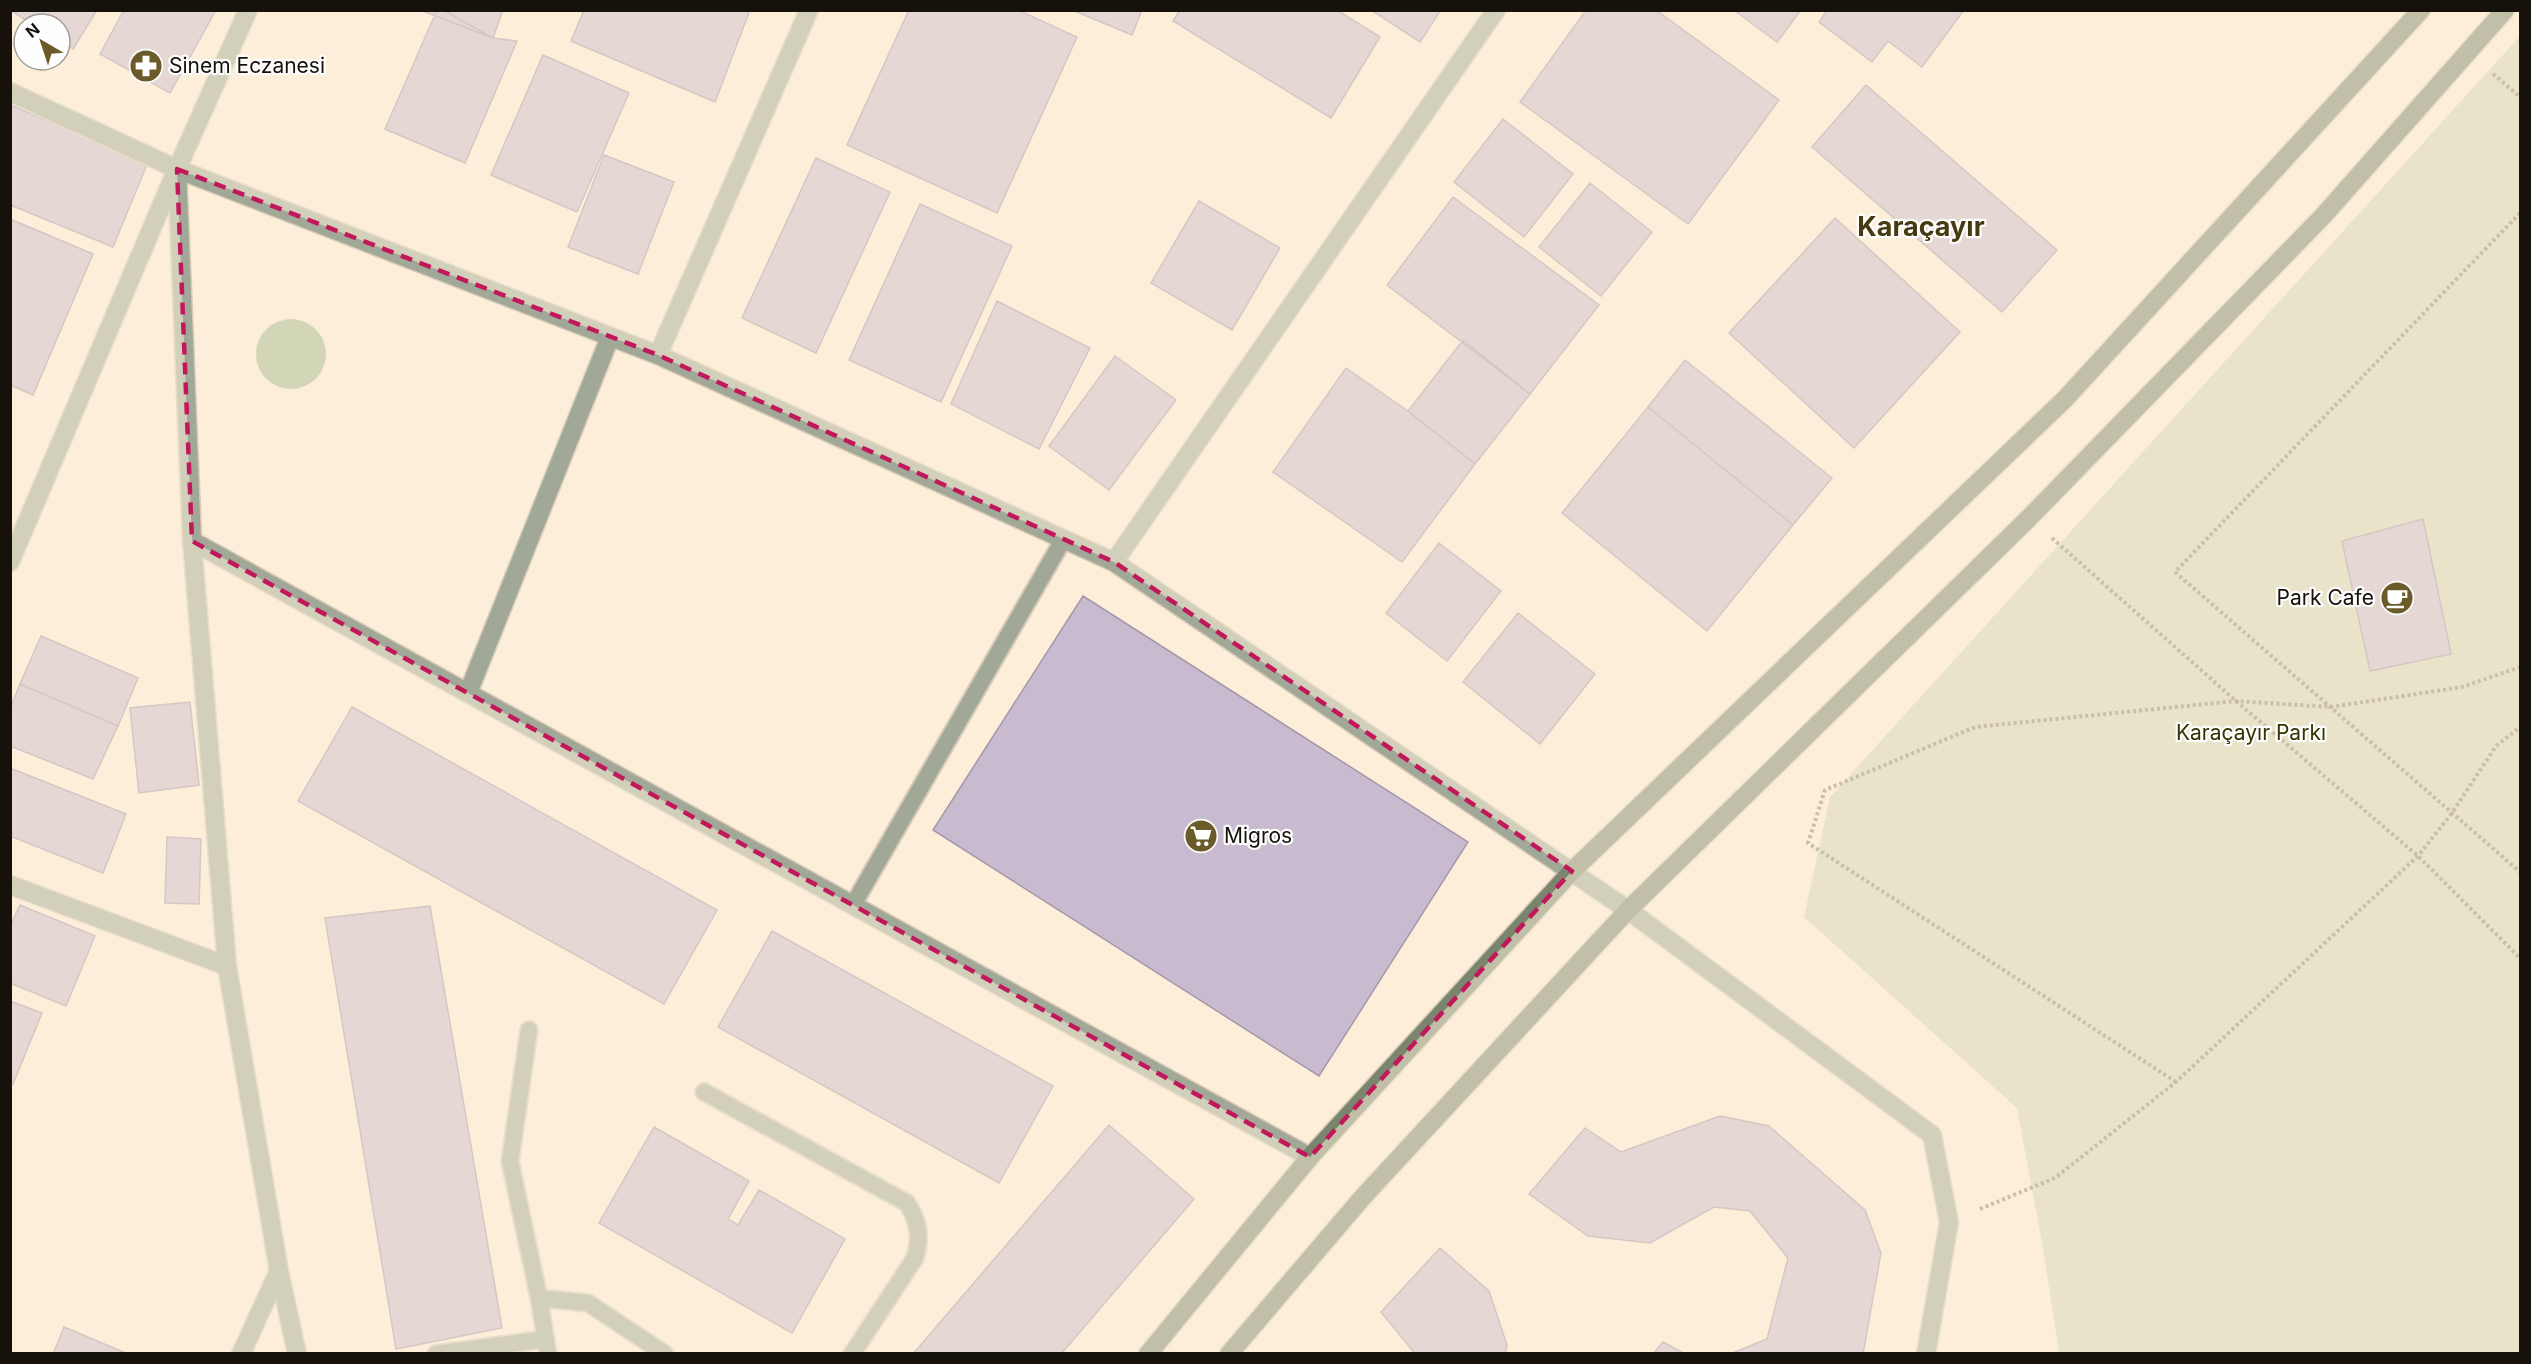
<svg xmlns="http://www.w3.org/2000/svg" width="2531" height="1364" viewBox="0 0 2531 1364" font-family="Inter,sans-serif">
  <rect width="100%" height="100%" fill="#fceed8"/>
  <!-- green -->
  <path fill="#d3d5b7" d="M2520,36V1353H2059L2043,1248L2017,1108L1804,917L1830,797Z
    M256 354a35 35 0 1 1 70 0a35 35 0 1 1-70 0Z"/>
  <!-- building -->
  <path fill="#c9bbcf" stroke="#a698ab" stroke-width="1.5" d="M10,10H97L73,49L60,41V24H32Z
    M124,10H216L170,93L100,54Z
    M420,10H503L493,38Z
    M437,10H443L493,38L517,41L465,163L385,129Z
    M584,10H750L715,102L571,41Z
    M909,10H1018L1077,37L997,213L847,145Z
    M1072,10H1142L1132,35Z
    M1180,10H1337L1380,37L1331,118L1173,21Z
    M1371,10H1441L1420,42Z
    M1586,10H1656L1779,100L1688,224L1520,102Z
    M1734,10H1801L1777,42Z
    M1827,10H1964L1922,67L1888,41L1872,62L1819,22Z
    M543,55L629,93L577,212L491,175Z
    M1866,85L2057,250L2002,312L1812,147Z
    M10,105L148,162L113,247L10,205Z
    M1503,119L1573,174L1524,237L1454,182Z
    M604,155L674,182L638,274L568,247Z
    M816,158L890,192L816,353L742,318Z
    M1590,183L1652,232L1601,296L1539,247Z
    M1453,197L1599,305L1530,394L1387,285Z
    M1199,201L1280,248L1232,330L1151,283Z
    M920,204L1012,246L941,402L849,360Z
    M1835,218L1960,332L1854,448L1729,333Z
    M10,219L93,254L33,395L10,385Z
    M997,301L1090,348L1039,449L951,404Z
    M1463,340L1530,394L1475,464L1408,411Z
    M1115,356L1176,400L1109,490L1049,446Z
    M1685,360L1832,478L1793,525L1648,407Z
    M1346,368L1408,411L1475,464L1402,562L1273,472Z
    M1648,407L1793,525L1707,631L1562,513Z
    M2423,519L2451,654L2370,671L2342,541Z
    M1439,543L1501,591L1447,661L1386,613Z
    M1083,596L1468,842L1319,1076L933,830Z
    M1518,613L1595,674L1540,744L1463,682Z
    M41,636L138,678L118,726L20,684Z
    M20,684L118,726L93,779L10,746V709Z
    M190,702L199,785L139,793L130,708Z
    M352,707L717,910L664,1004L298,801Z
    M10,768L126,814L103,873L10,836Z
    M167,837L201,839L199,904L165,903Z
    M20,905L95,936L66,1006L10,983V926Z
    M430,906L502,1328L396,1349L325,918Z
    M772,931L1053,1086L999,1183L718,1027Z
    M10,1001L42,1013L13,1084L10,1083Z
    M1720,1116L1769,1126L1865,1210L1881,1253L1863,1354H1730L1767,1339L1788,1258L1750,1211L1714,1207L1650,1243L1588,1236L1529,1194L1585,1128L1621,1152Z
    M1109,1125L1194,1199L1061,1354H913Z
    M654,1127L749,1181L728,1219L738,1225L759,1190L845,1239L792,1333L599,1223Z
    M1440,1248L1489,1291L1507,1345L1505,1354H1412L1413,1351L1381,1312Z
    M64,1327L128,1354H53Z
    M1663,1342L1685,1354H1653Z"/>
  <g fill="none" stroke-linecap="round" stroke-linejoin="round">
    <defs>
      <path id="service" d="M853,905L1063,540
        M529,1030L510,1161L539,1298L548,1354
        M704,1092L907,1203C919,1222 921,1237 915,1258L852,1354
        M539,1298L588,1303L665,1354
        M436,1354L546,1339"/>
      <path id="pedestrian" d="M468,693L610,337"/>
      <path id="minor" d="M10,92L177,169L658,355L1114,562L1628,910L1932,1135L1949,1222L1926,1354
        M177,169L192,541L227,966L279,1271L297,1354
        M658,355L809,10
        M192,541L1310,1157
        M10,562L177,169L248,10
        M1114,562L1496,10
        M10,885L227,966
        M241,1354L279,1271"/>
      <path id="secondary" d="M1148,1354L1310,1157L1572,871L2065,399L2421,10
        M1229,1354L1362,1198L1628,910L2029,518L2324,215L2505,10"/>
    </defs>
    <!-- service casing -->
    <use href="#service" stroke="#d7cbb7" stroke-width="20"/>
    <!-- pedestrian casing -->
    <use href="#pedestrian" stroke="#d7cbb7" stroke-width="21"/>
    <!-- minor casing -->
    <use href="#minor" stroke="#d7cbb7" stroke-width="21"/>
    <!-- secondary casing -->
    <use href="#secondary" stroke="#d7cbb7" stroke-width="21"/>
    <!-- path -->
    <path stroke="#8e8475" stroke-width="4" stroke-dasharray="3 3" stroke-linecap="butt" d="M2493,74L2520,97
      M2520,213L2175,572L2520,872
      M2052,538L2236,701L2418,856L2520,958
      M2176,1082L1808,843L1825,790L1975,727L2236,701L2331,707L2462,687L2520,667
      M1980,1209L2055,1178L2176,1082L2418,856L2452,813L2496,746L2520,727"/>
    <!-- service -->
    <use href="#service" stroke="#a1a897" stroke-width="16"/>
    <!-- pedestrian -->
    <use href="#pedestrian" stroke="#a1a897" stroke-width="18"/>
    <!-- minor -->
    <use href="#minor" stroke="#a1a897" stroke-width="18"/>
    <!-- secondary -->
    <use href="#secondary" stroke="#7b856d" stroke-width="18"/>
  </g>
  <!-- marked area -->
  <path d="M0 0H2531V1364H0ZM177,169L658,355L1114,562L1572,871L1310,1157L192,541Z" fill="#fceed8" fill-opacity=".55" fill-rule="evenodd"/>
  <path fill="none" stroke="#c2185b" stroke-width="4.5" stroke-dasharray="12 8" stroke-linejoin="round" d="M177,169L658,355L1114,562L1572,871L1310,1157L192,541Z"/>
  <!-- icons -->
  <defs>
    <symbol id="pharmacy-disc" viewBox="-11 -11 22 22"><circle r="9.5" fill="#6b5b29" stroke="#fdfdfd"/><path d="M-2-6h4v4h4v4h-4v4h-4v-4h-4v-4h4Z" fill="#fff"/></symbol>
    <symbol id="cafe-disc" viewBox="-11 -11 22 22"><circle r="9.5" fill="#6b5b29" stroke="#fdfdfd"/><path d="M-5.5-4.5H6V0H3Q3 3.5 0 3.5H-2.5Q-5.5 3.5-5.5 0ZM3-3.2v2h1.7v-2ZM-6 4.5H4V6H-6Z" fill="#fff"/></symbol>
    <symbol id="supermarket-disc" viewBox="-11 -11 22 22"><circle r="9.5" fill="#6b5b29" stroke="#fdfdfd"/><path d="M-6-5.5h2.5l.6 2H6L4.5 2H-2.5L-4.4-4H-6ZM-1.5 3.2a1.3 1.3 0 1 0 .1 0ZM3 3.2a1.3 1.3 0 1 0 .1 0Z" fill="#fff"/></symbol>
  </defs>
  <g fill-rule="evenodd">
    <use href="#pharmacy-disc" x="127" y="47" width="38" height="38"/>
    <use href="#cafe-disc" x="2378" y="579" width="38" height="38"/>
    <use href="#supermarket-disc" x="1182" y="817" width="38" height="38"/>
  </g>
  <g text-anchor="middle" stroke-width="4.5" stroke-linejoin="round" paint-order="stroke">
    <!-- poi labels -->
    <g font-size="21" fill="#16110a" stroke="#fdfdfd" text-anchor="start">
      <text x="169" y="73">Sinem Eczanesi</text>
      <text x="2374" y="605" text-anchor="end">Park Cafe</text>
      <text x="1224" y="843">Migros</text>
    </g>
    <!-- park labels -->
    <g font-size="21" fill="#333501" stroke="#fdfdfd">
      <text x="2251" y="740">Karaçayır Parkı</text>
    </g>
    <!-- district labels -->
    <g font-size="27" font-weight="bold" fill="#463a11" stroke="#fdfdfd">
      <text x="1921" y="236">Karaçayır</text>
    </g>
  </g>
  <!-- border -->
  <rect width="2531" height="1364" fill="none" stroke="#16110a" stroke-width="24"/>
  <!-- north arrow -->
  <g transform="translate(42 42) rotate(321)"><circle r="28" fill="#fdfdfd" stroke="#a19f9c" stroke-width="1.5"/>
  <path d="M0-4.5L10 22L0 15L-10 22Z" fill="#6b5b29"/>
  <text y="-9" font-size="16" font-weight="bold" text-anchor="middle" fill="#16110a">N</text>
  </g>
</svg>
